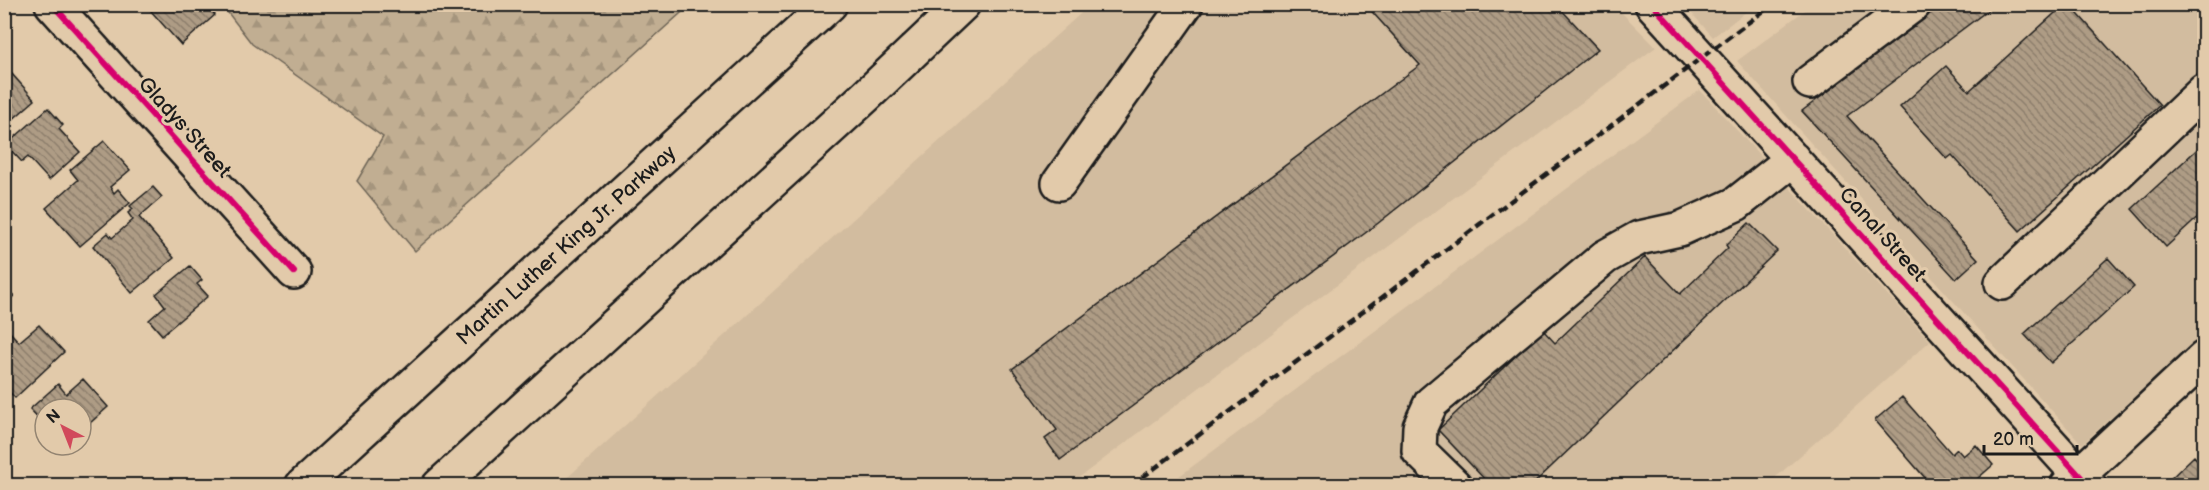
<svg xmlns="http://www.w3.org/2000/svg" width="2209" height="490" viewBox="0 0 2209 490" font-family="'Balsamiq Sans',sans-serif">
  <defs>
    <pattern id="forest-firs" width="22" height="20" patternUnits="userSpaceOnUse" patternTransform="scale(1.5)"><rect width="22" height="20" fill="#c1ae92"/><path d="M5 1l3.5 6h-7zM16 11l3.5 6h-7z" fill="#a5957d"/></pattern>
    <pattern id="building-back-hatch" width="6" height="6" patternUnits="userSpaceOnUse" patternTransform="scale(1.5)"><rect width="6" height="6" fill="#ae9c85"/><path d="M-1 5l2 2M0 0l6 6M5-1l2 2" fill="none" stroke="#8d7e6c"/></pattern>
  </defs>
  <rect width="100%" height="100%" fill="#e2caaa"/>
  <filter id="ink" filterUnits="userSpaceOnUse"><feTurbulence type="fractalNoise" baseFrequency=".0167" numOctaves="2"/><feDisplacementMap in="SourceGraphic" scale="12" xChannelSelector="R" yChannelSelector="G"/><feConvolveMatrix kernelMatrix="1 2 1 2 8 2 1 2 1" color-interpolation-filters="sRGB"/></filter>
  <g filter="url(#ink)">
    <!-- built -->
    <path fill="#d2bc9f" d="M1090,5H1614L1656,47L1069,485L558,486Z
      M1684,5H1755L1713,37Z
      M1812,5H2204V333L2082,444L1737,61Z
      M1700,90L1930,341L1767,485L1166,486Z"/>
    <!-- forest -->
    <path fill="url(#forest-firs)" stroke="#6e6557" stroke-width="1.5" d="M222,5H690L415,251L357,181L383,137L252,44Z"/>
    <!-- building -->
    <path fill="url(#building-back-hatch)" stroke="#1c1c1c" stroke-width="1.5" d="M158,4H205L215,15L181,45L151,11Z
      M1365,4H1556L1598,49L1372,228L1060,460L1045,439L1057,430L1012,369L1420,65Z
      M1943,4H1996L1847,116L1978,259L1956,279L1802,111Z
      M2065,4H2069L2160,105L2020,231L1952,155L1947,159L1900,107L1946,66L1969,91Z
      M4,65L35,100L4,127Z
      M48,108L63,125L59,129L80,152L49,180L28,157L22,162L6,145Z
      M104,141L130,170L110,187L114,193L118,189L130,203L80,246L46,208L78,180L70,170Z
      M2204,143V212L2166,247L2132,209Z
      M153,187L162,197L139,217L174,258L132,293L93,246L108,233L112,238L133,220L128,213L133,209L130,206Z
      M1749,223L1777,251L1531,486H1491L1438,430L1543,330L1555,343L1645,257L1680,294L1728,248L1726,245Z
      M2108,258L2134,287L2051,363L2024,334Z
      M190,266L202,280L197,284L208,296L162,335L149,320L165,306L156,294Z
      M4,285L14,296L4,304Z
      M39,325L64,352L15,398L4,386V335L9,331L19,342Z
      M83,379L108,407L81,431V409H45V425L30,409L58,384L66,394Z
      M1902,397L1952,454L1957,449L1963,456L1976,445L1993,465L1969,486H1932L1875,420Z
      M2194,456L2204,467V486H2163Z"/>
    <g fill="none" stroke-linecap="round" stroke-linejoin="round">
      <defs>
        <path id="minor" d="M52,4L294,272
          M1652,4L2089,486
          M1810,82L1914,4
          M1059,183L1186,4
          M2002,283L2204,91
          M1455,486L1419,451L1420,427L1431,403L1605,257L1639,238L1680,229L1736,204L1793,159
          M2067,486L2204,358"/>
        <path id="highway" d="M302,486L830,4
          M439,486L867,95L963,4"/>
      </defs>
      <!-- minor casing -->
      <use href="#minor" stroke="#1c1c1c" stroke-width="38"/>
      <!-- highway casing -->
      <use href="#highway" stroke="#1c1c1c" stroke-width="38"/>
      <!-- minor -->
      <use href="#minor" stroke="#e2caaa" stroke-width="33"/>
      <!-- highway -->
      <use href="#highway" stroke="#e2caaa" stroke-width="33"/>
      <!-- rail -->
      <path stroke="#1c1c1c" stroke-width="4.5" stroke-dasharray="9 4.5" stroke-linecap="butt" d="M1131,486L1773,4"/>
      <defs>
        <path id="cycleway" d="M52,4L294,272
          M1652,4L2089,486"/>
      </defs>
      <!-- cycleway casing -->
      <use href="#cycleway" stroke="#e2caaa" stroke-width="10"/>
      <!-- cycleway -->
      <use href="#cycleway" stroke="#d6006c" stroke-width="6"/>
    </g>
  </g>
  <g text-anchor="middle" stroke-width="6" stroke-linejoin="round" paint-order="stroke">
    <!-- street labels -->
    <g font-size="21" fill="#1c1c1c" stroke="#e2caaa">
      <text transform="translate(185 127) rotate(48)" y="7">Gladys Street</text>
      <text transform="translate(1883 234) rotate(48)" y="7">Canal Street</text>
      <text transform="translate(566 245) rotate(-42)" y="7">Martin Luther King Jr. Parkway</text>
    </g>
  </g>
  <!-- margin -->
  <rect width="2209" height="490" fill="none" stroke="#e2caaa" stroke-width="24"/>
  <rect x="12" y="12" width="2185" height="466" fill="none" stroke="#1c1c1c" stroke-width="2" filter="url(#ink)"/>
  <!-- north arrow -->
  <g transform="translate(63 427) rotate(318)"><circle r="28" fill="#e2caaa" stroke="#938471" stroke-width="1.5"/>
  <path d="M0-4.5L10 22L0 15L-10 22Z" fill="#d1495b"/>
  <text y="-9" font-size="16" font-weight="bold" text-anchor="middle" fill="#1c1c1c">N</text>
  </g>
  <!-- scale -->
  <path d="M1984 445v9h93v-9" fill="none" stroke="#1c1c1c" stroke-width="3"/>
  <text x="1993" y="445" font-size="18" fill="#1c1c1c" stroke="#e2caaa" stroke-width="4.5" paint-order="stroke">20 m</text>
</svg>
